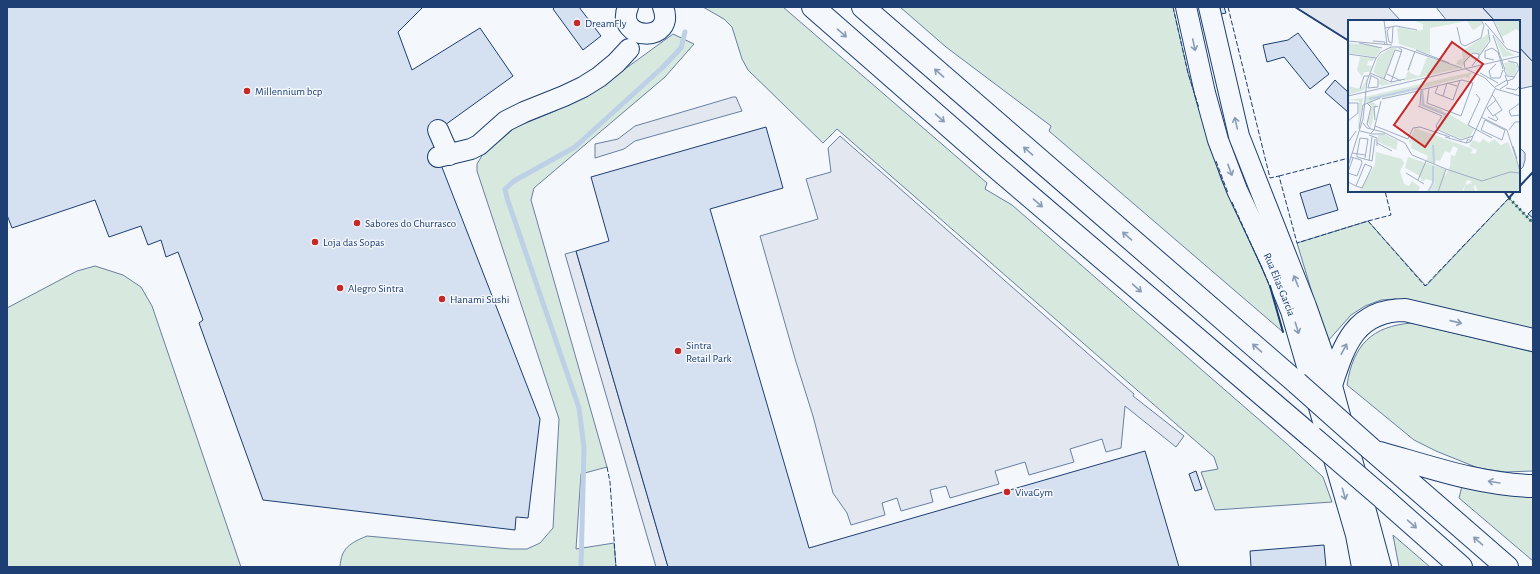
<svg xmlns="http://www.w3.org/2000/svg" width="1540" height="574" viewBox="0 0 1540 574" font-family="'Alegreya Sans',sans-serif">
  <rect width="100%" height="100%" fill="#f4f7fb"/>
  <!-- green -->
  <path fill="#d7e8df" stroke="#687fa3" d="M703,7H783L987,183L985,189L1012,205L1286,443L1323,477L1332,502L1215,510L1201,472L1218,469L1214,457L837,129L823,143L748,70L742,59L732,27L724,19Z
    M900,7H1173L1188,73L1221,179L1270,286L1283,332L1049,131L1051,126L946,47Z
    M673,34L694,44L665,77L534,188L531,200L607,467L581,474L576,549L614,543L616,567H340C341,548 350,543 367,536L510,549H527L540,543L553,528L559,419L477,171V164L483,154L514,128L555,111L603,85Z
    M1509,198L1533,223V329L1424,304L1395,299L1381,300L1365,306L1351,315L1327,342L1297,243L1368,221L1426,286Z
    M95,266L123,275L141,287L152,306L241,567H7V308L77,271Z
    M1412,323L1533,352V471L1505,472L1478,468L1436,451L1414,440L1347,385C1353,345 1372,326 1412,323Z
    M1462,486L1533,495V561L1459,498Z
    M1393,535L1430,567H1399Z"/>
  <!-- parking -->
  <path fill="#e3e8f0" stroke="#687fa3" d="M1295,7H1388L1401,21H1349V41Z
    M1436,7H1482L1495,21H1447Z
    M1519,47L1533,62V86L1519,89Z
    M733,97H736L742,111L635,141L624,149L595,158V144L618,139L635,126Z
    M840,136L1134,394L1133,396L1184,436L1176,447L1125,406L1121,448L1106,452L1102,439L1070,449L1074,462L1029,475L1025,462L995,471L999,484L950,498L946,486L930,490L933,502L901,511L897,498L882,503L885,515L851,525L847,513L833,493L813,416L796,362L760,236L818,219L806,179L831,172L828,148Z
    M1519,147L1525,153V160L1523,167L1519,171Z
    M576,251L668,567H656L565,254Z"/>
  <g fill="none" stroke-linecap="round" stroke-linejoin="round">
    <!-- stream -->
    <path stroke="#bed0e5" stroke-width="5" d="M581,567L584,448L579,408L507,198L505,189L514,181L575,147L663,67L681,48L685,32"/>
  </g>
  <!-- building -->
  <path fill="#d5e0f0" stroke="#1d3f73" d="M7,7H423L398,32L412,70L480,28L513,76L431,135L438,157L540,419L528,518L516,517L515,530L263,500L199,323L203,320L178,252L166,257L161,240L148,245L141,226L109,237L95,200L12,228L7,215Z
    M555,7H579L601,36L583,50L553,9Z
    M1220,7H1224L1226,13L1221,14Z
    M1482,7H1533V62L1519,47V21H1495Z
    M1298,33L1329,74L1310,89L1284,57L1267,62L1263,45L1288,40Z
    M1335,80L1349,93V113L1325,92Z
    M766,127L783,188L710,209L809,548L1145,451L1179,567H668L576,251L609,241L591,177Z
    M1330,184L1338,210L1308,219L1300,193Z
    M1533,209V218L1528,214Z
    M1196,471L1202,489L1195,491L1189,474Z
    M1324,545L1326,567H1251L1250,551Z"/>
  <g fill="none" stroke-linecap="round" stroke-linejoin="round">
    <defs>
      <g id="minor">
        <path d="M628,7C614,41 677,44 663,7"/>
        <path id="s1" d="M1186,7L1205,93L1218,140L1237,190L1271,262L1291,311L1356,535L1362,567"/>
        <path d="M1209,7L1239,136L1306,306L1325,360L1381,567"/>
        <path d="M438,130L449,155"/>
        <path d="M438,157L471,149L479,145L506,121L524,112L564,96L583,87L599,77L616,63L629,49"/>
      </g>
      <path id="highway" d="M813,7L991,163L1312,437
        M863,7L1297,383
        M1331,385C1344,345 1355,310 1405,310L1533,340
        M1370,448L1507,567
        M1380,453C1430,467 1481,485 1533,486
        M1383,498L1461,567"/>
    </defs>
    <!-- minor casing -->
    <use href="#minor" stroke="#1d3f73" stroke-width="22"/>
    <!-- highway casing -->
    <use href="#highway" stroke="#1d3f73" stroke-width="24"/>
    <!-- minor -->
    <use href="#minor" stroke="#f4f7fb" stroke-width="20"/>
    <!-- highway -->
    <use href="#highway" stroke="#f4f7fb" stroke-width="22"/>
    <defs>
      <path id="highway-bridge" d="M1297,383L1370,448
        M1312,437L1383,498"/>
    </defs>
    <!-- highway-bridge casing -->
    <use href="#highway-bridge" stroke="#1d3f73" stroke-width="24" stroke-linecap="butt"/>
    <!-- highway-bridge -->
    <use href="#highway-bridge" stroke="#f4f7fb" stroke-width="22"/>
    <!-- hedge -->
    <path stroke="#2c6c60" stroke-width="3" stroke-dasharray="2 3" stroke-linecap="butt" d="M1509,198L1533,223"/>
    <!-- fence -->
    <path stroke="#1d3f73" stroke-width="1" stroke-dasharray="5 2" stroke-linecap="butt" d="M1173,7L1188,73L1199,108
      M1228,7L1270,178L1279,176L1297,243L1368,221L1425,286L1509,198
      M1216,161L1228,193
      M1279,176L1349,158
      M1232,202L1270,286
      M1368,221L1391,215L1385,191
      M607,467L610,482L616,567"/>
    <!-- wall -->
    <path stroke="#1d3f73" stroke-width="2" d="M1295,7L1349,41
      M1519,187L1533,172
      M1504,191L1509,198L1515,191
      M1270,286L1283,332"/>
  </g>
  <!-- one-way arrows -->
  <defs><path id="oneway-shaft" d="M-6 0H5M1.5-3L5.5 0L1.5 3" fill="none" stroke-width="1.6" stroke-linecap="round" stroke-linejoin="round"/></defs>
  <g stroke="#889bb7">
    <use href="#oneway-shaft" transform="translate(842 33) rotate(41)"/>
    <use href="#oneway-shaft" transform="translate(1194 45) rotate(78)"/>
    <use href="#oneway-shaft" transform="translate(939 73) rotate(-139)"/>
    <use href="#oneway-shaft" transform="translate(940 118) rotate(41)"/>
    <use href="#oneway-shaft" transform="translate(1236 123) rotate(-103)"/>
    <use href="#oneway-shaft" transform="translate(1028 151) rotate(-139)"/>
    <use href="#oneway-shaft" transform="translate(1230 170) rotate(70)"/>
    <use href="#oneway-shaft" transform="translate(1038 203) rotate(41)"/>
    <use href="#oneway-shaft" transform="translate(1127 236) rotate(-139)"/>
    <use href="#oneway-shaft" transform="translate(1296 281) rotate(-112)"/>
    <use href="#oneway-shaft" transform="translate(1137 288) rotate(41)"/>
    <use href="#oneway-shaft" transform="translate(1456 322) rotate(13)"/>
    <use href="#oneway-shaft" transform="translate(1297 328) rotate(73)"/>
    <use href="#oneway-shaft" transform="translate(1257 348) rotate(-139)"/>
    <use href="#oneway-shaft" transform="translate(1344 349) rotate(-62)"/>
    <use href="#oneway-shaft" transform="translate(1494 482) rotate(-171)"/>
    <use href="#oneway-shaft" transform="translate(1344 494) rotate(74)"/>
    <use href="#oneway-shaft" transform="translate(1412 524) rotate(41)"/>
    <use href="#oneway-shaft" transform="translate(1478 541) rotate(-139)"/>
  </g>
  <!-- markers -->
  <g fill="#c62828" stroke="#f4f7fb" stroke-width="1.5">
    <circle cx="577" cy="23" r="4"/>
    <circle cx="247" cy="91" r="4"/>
    <circle cx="357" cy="223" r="4"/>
    <circle cx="315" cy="242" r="4"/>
    <circle cx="340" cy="288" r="4"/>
    <circle cx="442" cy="299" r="4"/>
    <circle cx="678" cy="351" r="4"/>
    <circle cx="1007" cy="492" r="4"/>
  </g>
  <g text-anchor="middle" stroke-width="3" stroke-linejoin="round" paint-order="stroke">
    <!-- poi labels -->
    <g font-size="11" fill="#1d3f73" stroke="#f4f7fb" text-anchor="start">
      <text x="585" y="27">DreamFly</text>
      <text x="255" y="95">Millennium bcp</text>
      <text x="365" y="227">Sabores do Churrasco</text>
      <text x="323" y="246">Loja das Sopas</text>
      <text x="348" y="292">Alegro Sintra</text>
      <text x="450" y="303">Hanami Sushi</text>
      <text x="686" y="349">Sintra<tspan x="686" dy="13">Retail Park</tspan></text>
      <text x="1015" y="496">VivaGym</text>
    </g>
    <!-- street labels -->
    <g font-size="11" fill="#1d3f73" stroke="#f4f7fb">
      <text dy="4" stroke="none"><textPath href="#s1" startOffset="294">Rua Elias Garcia</textPath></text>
    </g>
  </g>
  <!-- overview -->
  <g transform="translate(1348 20)">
    <rect width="172" height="172" fill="#f4f7fb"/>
    <path d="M64,0H132L135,4L125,10L119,1L82,8V34L51,24L49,9L51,7L66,11L75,10V4ZM146,0H172V12L168,9L154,17ZM140,14L142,18L132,36L126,32L115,46L108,44L110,40L115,39L114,31ZM146,15L158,30L167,35L155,37ZM0,23L29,26L33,30L27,37L0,33ZM42,28H47L53,31L47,29L36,59L25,52L30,37ZM67,33L61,52L69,56L72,55L79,37L113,48L34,66L30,64L32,59L29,57L42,63L56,61ZM12,37L26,38L25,41H20L19,45L24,46L22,52H16L14,57L9,50ZM164,42L170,46L166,56L159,55L156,43ZM124,52L120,59L117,57L17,83V77ZM20,57L16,70L0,75V66L13,69ZM75,69L77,84L94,90L97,95L99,93L126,109L122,117L113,119L90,109L96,95L73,86ZM15,78L13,90L10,110L11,81L0,80ZM24,81L28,85L23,107L20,102L23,88L21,83ZM67,108L125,129L123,133L127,134L129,130L121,126L125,120L132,123L135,119L141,123L146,119L153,125L160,122L172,151V168L169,172H129L128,165L125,167L128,172H115L118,163L119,165L123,163L124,165L123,161L119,160L114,172H90L95,160L89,172H82L87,162L78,159L74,162L72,156L57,148L60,137L97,149V157L102,146L103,135L107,136L110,128L105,126L102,133L97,131L92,141L88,140L87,144L78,141L80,136L63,128L64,121L62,124L61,121ZM30,115H38L50,121L48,130L30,122ZM28,126V132L54,139L56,143L52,151L56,164L61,166L64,161L72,167L70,172H11L27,145Z" fill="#d7e8df"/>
    <path fill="none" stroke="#bed0e5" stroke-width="2" d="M74,70L75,85L99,95L91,108M21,79L72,68M85,125L86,143M80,172L85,163V146"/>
    <path fill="none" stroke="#9eadc5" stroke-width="1" d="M36,0L39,25M145,0L156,23M137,3L159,29L172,33M42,7L39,11L41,22L44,23L45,7M109,7L113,24L117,26L133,18L136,5L133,0M37,8L48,6L69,10M145,15L157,50M0,21L44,25M25,21L37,22L36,25M11,23L34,28M68,30L101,43M150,32L155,49M0,34L28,38M146,40L137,38V31L144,28L151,33M148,44L141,51L143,58H152L155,50M124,46L142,21L140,9M117,48L116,42L125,33L131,34V39M118,49L137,58L148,69L172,76M60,50L67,31M156,50L159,56L167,57M22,53L43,62L57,59M132,53L150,63M39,54L53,61M22,55L30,59V67L20,68L23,56M36,59L47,30L54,32M159,61L165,59L171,49L169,43L160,41M43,62L54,30L51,28M90,66L87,73L105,80L112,60M147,67L159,60M81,68L79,83L113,96L125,63M158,68L168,70L171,67M12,69L16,56H21M152,69L160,64L157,55M72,70L114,60L125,63M128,74L132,79L120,105L144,118M144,75L146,77L154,90L145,96L139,88L148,80M0,76L172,36M95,76L99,63L109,66M34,79L70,71M0,83H10V93L0,101M19,83L23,87L19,104L22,108M172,83L161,91L163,96L172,95M70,86L94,96L88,106L90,110L113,120L125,116M72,86L73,71M133,97L159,110L172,151M140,97L148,101L150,99L147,95M27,100L26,87L30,86M137,100L157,110L154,120L133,110ZM15,103L19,108L35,112L57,123L64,135L98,149L90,172M27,106L60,119L65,108M65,108L72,107L102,117M11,109L15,85L32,78M161,110L167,102H172M12,111L25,114H37M22,114L26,110L33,81M21,115L29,118V126M97,117L118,123M1,121L8,111M123,121L120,119L118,123L122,122L123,121L125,116L139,85L147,69M29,123L44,131M165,126L169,139M4,133L17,135M9,134L12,118L20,119L17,138M9,134V137L24,141L27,119M21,141L24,117M0,146L15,99L19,61L28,38L33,32L43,27H53L114,48M98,149L134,161L162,152L172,153M0,152L5,138M0,153L9,156L14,143L13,140L3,137M58,153L76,164M70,160L78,141M0,162L8,166L14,168L24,147L17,144L8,166"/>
    <path fill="#c62828" fill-opacity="0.15" stroke="#c62828" stroke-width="2" d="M104,22L135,44L77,127L46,105Z"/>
    <rect width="172" height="172" fill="none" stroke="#1d3f73" stroke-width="2"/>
  </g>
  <!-- border -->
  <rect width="1540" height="574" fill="none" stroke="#1d3f73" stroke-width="16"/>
</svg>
